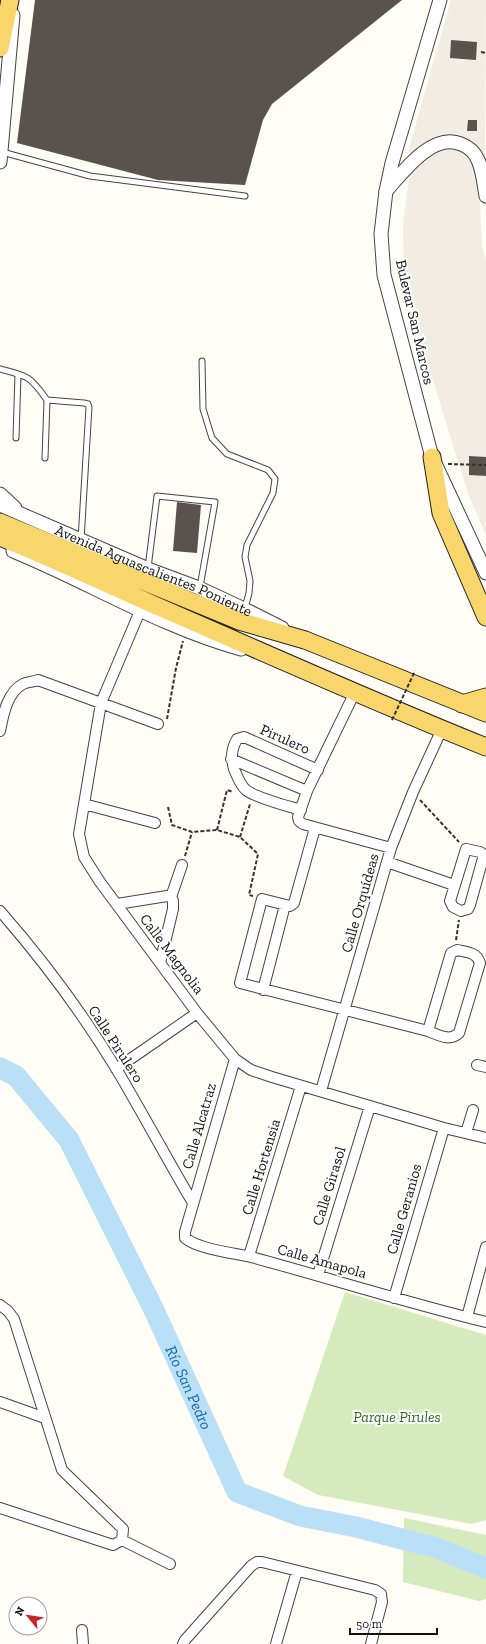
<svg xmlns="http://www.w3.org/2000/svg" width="486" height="1644" viewBox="0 0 486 1644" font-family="'Zilla Slab',serif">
  <rect width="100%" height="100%" fill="#fffdf5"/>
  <!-- green -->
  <path fill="#d5ebbd" d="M345,1292L486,1335V1520L472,1524L318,1495L283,1476Z
    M404,1518L486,1535V1599L479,1601L403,1582Z"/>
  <!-- plaza -->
  <path fill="#f1ede2" d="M451,0H486L485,161L476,149L466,141L413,155L408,152Z
    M455,146L471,154L479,181L482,246L486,261V535L469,496L457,458L418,332L404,276L403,225L409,177L419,161L431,151Z"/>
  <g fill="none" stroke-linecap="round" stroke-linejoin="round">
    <!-- river -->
    <path stroke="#b9e0f7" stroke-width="21" id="s1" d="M0,1068L16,1076L69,1140L154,1310L237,1492L300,1516L356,1527L437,1548L486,1568"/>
  </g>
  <!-- building -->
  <path fill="#5a524d" d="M35,0H402L272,104L263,120L245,185L158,180L17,143Z
    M451,40L477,42L476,60L450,58Z
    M468,120H477V131H467Z
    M469,456L486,457V476L469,475Z
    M177,502L201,505L197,553L173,551Z"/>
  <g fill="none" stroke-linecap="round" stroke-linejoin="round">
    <defs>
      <path id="service" d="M2,152L90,176L245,196
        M202,361L203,409L212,438L227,454L268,470L275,479L273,493L247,545L245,557L250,581L249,593L245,608
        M0,369C28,376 30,376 47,400L84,403L88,404L89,407L81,540
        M16,438L18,374
        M45,458L47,400
        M148,568L157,496L215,502L200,587"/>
      <path id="minor" d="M140,611L101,703L79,834L84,857L100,882L197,1013L235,1059L251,1070L272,1077L444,1128L486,1138
        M355,692L307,791L298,817L299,821L303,824L391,848
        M0,731C3,716 7,692 23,684C27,682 33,682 38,680L158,724
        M231,759L307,791
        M84,804L155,823
        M301,810C288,806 256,798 246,790C240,785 237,776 234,769C231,757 231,750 237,739L244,737L318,770
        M315,828L294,903L290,906L262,899L240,983L428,1031C439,1035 449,1042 459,1033L480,963C477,952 466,952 457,950L451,953L428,1031
        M466,849L480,852L483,854V858L470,905L468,909L461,911L453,907L450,901Z
        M387,862L454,885
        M117,904L167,896L171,897
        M0,911C43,960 83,1014 117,1070C143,1114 167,1159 193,1203
        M160,963L173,909V901L171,897L182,865
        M263,990L285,905
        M235,1059L185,1232V1238C200,1250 236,1253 255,1258C332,1279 408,1303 486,1322
        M477,1065L486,1067
        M116,1069L197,1013
        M321,1091L391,848L413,792L442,729
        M466,1133L473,1110
        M249,1256L301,1086
        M318,1275L370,1106
        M394,1298L444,1128
        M0,1305L8,1311L14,1319L62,1470L123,1529L122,1540
        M467,1317L486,1247
        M0,1402L45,1418
        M0,1508L113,1545L122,1540
        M122,1540L170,1564
        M82,1630L83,1644
        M183,1644L185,1640L251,1566L257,1562H262L375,1590L381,1594L382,1602L371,1644
        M276,1644L297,1571"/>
      <g id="tertiary">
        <path d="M440,0L392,163L386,191L381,234L384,275L432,457L486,573"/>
        <path d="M0,162L13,15"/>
        <path d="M386,191C403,172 432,132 461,144C469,147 475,153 478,160C483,171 484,185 486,196"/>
        <path d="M0,494L15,508"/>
        <path id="s2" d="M0,505L148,569L199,588L244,609L282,628"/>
        <path d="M13,551C89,582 161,627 241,649"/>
      </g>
      <path id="primary" d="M0,48L10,0
        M432,457L441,513L486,617
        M0,522L239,621L305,640L486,713
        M0,537C51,558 101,581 152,604C263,652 374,702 486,747
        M462,704L486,697"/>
    </defs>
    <!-- service casing -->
    <use href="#service" stroke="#444" stroke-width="7"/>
    <!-- minor casing -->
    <use href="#minor" stroke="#444" stroke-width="12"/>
    <!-- tertiary casing -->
    <use href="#tertiary" stroke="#444" stroke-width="15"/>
    <!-- primary casing -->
    <use href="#primary" stroke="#222" stroke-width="19"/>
    <!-- path -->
    <path stroke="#333" stroke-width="2" stroke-dasharray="4 2" stroke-linecap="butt" d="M481,52L486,53
      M448,464L486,465
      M167,719L176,668L183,641
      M420,800L459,842
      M168,807L172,825L192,832L217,830L240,837L258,854L249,895L253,896
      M217,830L227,790L233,792
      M240,837L250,804
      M185,856L192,832
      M456,940L459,920"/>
    <!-- service -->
    <use href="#service" stroke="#fff" stroke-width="5"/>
    <!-- minor -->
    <use href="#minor" stroke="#fff" stroke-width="10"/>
    <!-- tertiary -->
    <use href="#tertiary" stroke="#fff" stroke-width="13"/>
    <!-- primary -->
    <use href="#primary" stroke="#f9d66b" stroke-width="17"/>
    <!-- path-bridge -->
    <path stroke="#333" stroke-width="2" stroke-dasharray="4 2" stroke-linecap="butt" d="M392,720L415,671"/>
  </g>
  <g text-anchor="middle" stroke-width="4" stroke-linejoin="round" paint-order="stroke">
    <!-- street labels -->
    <g font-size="15" fill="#111" stroke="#fff">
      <text transform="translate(415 322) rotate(77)" y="5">Bulevar San Marcos</text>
      <text dy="5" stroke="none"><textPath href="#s2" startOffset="167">Avenida Aguascalientes Poniente</textPath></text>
      <text transform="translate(285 739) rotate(24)" y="5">Pirulero</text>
      <text transform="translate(360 903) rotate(-74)" y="5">Calle Orquídeas</text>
      <text transform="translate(172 954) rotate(53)" y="5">Calle Magnolia</text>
      <text transform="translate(116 1044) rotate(57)" y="5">Calle Pirulero</text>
      <text transform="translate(199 1126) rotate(-74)" y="5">Calle Alcatraz</text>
      <text transform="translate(261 1167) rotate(-73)" y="5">Calle Hortensia</text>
      <text transform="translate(329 1186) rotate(-73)" y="5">Calle Girasol</text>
      <text transform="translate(404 1209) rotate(-74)" y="5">Calle Geranios</text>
      <text transform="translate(322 1261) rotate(16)" y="5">Calle Amapola</text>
    </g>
    <!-- park labels -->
    <g font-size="15" font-style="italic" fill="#2f6b1f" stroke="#fff">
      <text x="397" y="1422">Parque Pirules</text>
    </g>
    <!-- water labels -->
    <g font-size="16" font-style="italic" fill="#1768a6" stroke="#fff">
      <text dy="6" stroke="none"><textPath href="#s1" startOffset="376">Río San Pedro</textPath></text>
    </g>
  </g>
  <!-- north arrow -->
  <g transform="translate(28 1616) rotate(300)"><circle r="19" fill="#ffffff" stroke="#a0a0a0"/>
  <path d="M0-3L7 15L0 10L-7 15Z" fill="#c4262e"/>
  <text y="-6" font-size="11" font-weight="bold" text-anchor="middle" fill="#111111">N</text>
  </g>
  <!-- scale -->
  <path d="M350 1628v6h87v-6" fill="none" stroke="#111111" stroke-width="2"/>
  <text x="356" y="1628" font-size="12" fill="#111111" stroke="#ffffff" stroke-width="3" paint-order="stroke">50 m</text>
</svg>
